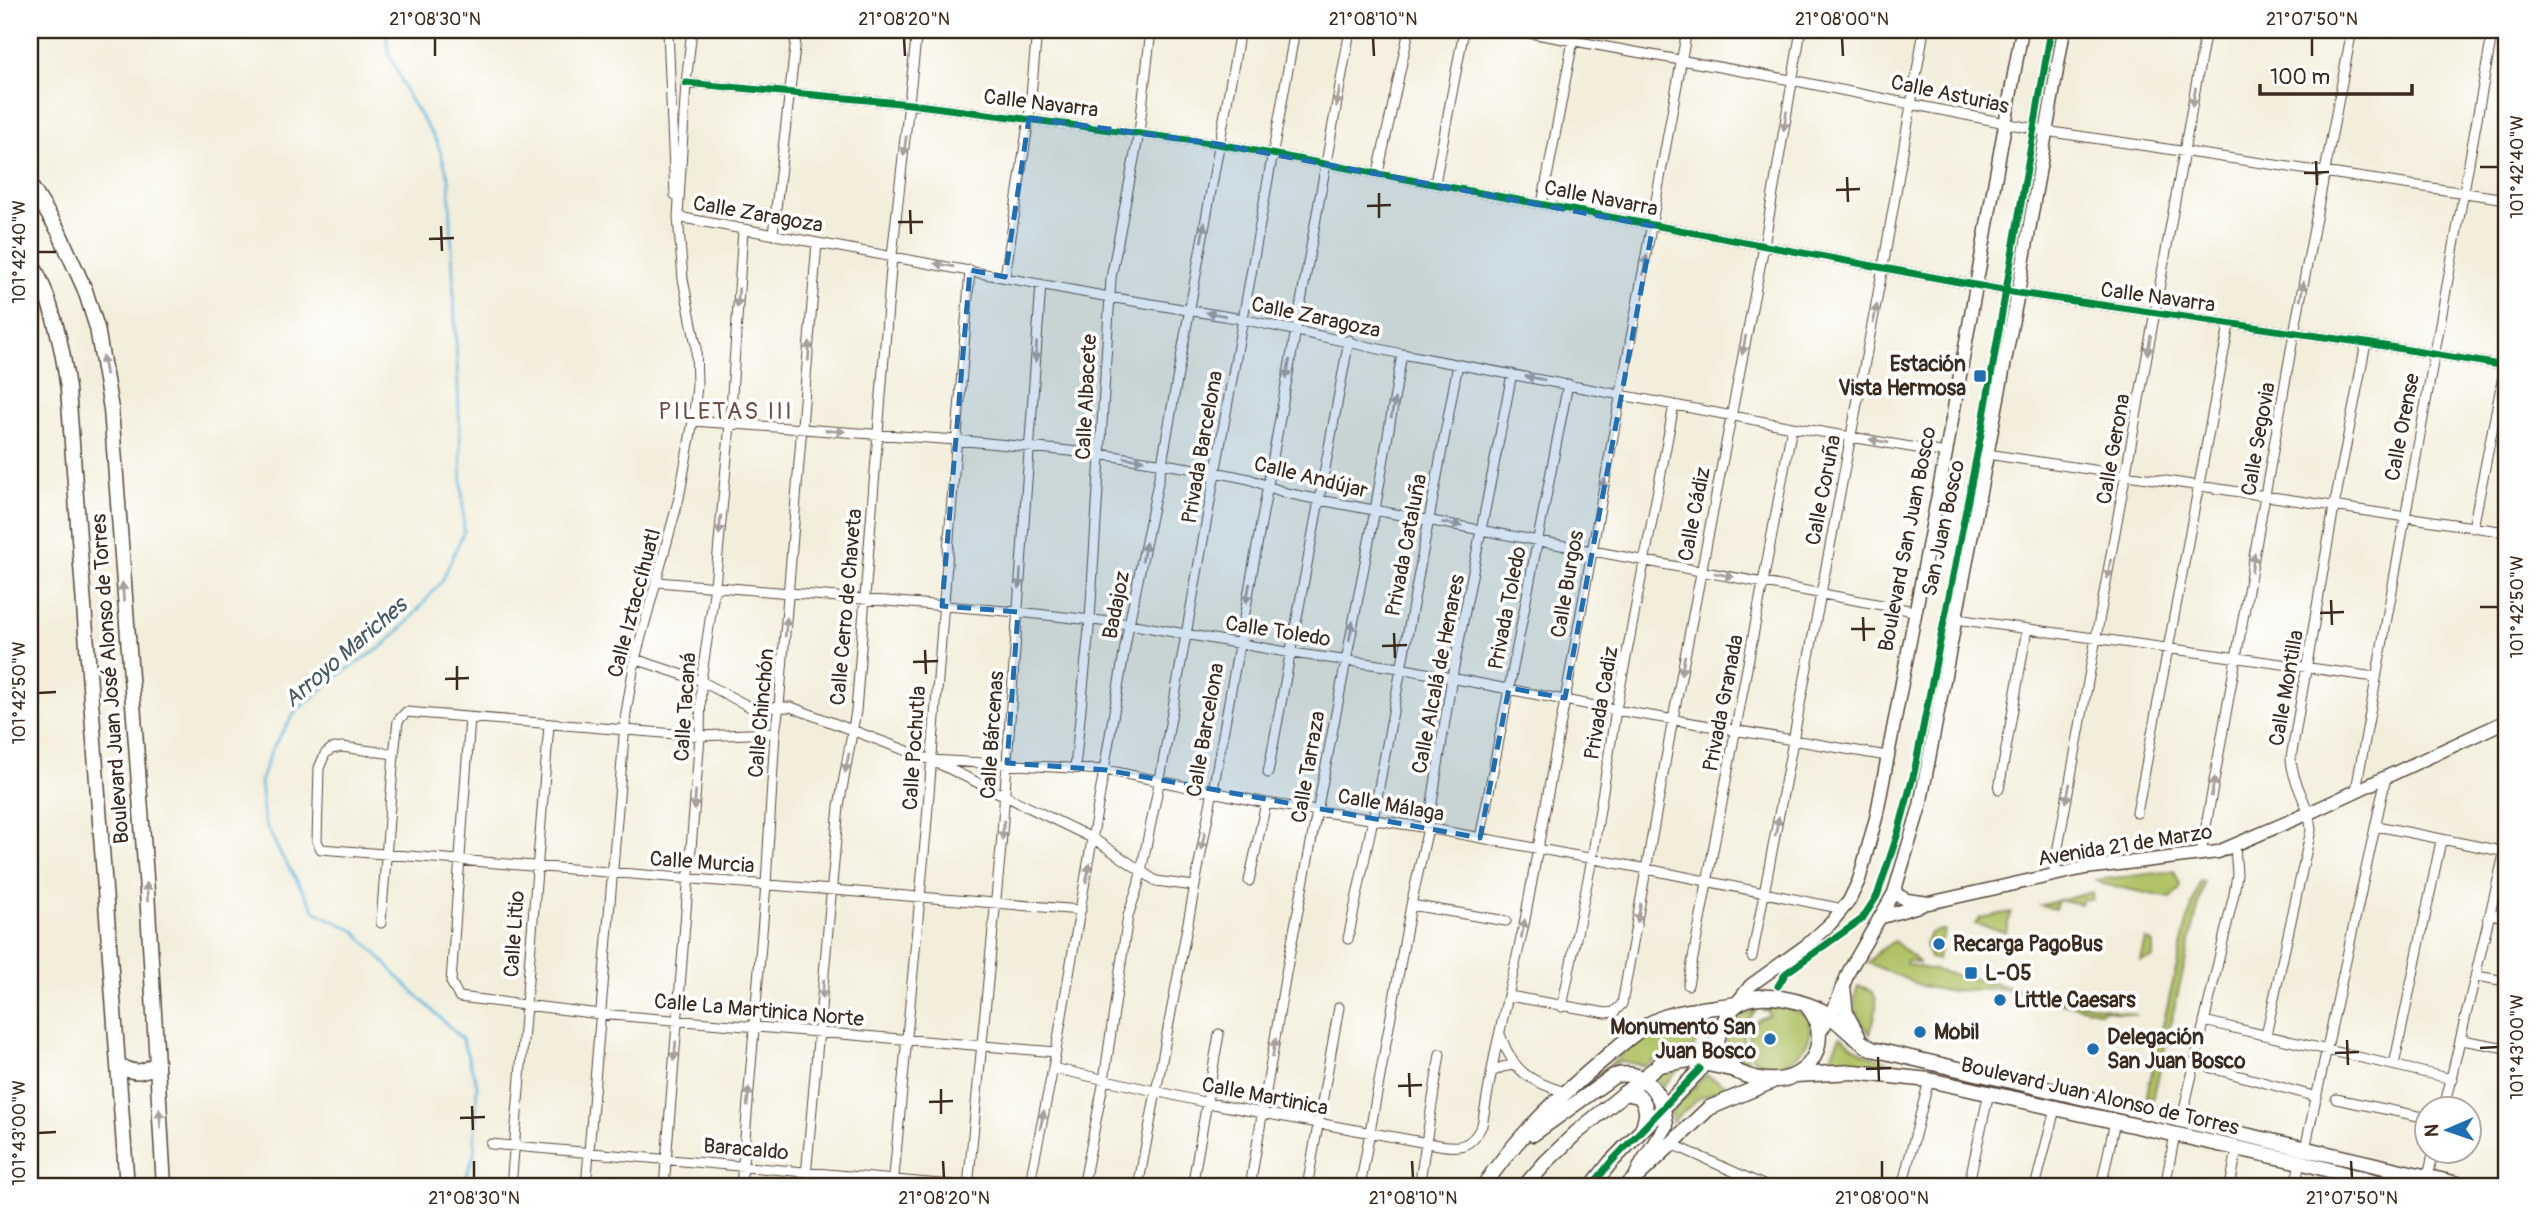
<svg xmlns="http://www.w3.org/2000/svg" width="2536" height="1217" viewBox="0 0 2536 1217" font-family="Pangolin,sans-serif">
  <rect width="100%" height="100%" fill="#fff"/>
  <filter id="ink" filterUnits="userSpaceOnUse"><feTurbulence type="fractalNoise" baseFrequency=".0143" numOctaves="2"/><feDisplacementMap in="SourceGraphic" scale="14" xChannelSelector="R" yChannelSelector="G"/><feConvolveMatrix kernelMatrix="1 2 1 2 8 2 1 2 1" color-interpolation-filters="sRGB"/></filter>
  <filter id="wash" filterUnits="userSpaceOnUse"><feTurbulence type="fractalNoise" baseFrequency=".00686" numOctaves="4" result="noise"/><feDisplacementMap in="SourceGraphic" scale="28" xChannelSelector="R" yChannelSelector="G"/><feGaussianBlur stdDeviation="1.57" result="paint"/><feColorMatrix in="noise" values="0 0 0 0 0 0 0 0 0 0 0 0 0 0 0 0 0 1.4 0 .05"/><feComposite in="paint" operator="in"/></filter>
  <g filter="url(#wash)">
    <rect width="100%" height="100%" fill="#f3eedb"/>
    <!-- green -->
    <path fill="#b0c265" stroke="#767642" stroke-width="2" d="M2174,871L2180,884V889L2170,898L2103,884L2096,880Z
      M2200,881L2204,882L2153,1099L2146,1098L2187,922Z
      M2093,892L2092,900L2083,899L2081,904L2058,900L2055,909L2041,905Z
      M2011,912L2006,932L1975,924L1980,918Z
      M1941,930H1944L1942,940H1938L1936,948L1940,949L1937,960L1930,958L1925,945L1930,933Z
      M2146,939L2153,944V958L2141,961Z
      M1894,941L1920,963L1907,960L1906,964L2136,1015L2103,1009L2102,1012L1998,988L1946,991L1922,986L1868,963L1879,951Z
      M1858,986C1886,991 1875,1014 1870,1034C1859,1021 1850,1003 1858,986Z
      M1783,1007L1807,1015C1829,1056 1741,1099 1749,1031L1757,1020L1769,1015L1768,1011H1763L1764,1009Z
      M1756,1010C1742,1028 1738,1042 1750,1062C1710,1053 1727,1017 1756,1010Z
      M1702,1018L1693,1050C1674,1049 1660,1056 1645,1066L1621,1061L1616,1063L1550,1115L1548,1113L1652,1031L1665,1024Z
      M1840,1036L1863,1053L1886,1061L2122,1115L1898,1067L1862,1064L1827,1065Z
      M1676,1068L1677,1072L1662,1087L1655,1077L1665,1070Z
      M1706,1075L1729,1087L1699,1098L1672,1122V1111Z"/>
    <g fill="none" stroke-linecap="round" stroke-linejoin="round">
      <!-- stream -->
      <path stroke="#5fb5dc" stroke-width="2.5" d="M386,30L388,51L409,98L437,142L449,178L464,531L442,581L407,623L382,647L337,676L296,711L272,749L260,782L264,821L280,853L316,912L355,931L398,977L462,1039L477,1084L474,1155L462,1187"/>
    </g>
  </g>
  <g filter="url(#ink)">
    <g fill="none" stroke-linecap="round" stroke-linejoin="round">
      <defs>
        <path id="street" d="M668,30L675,195
          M1513,30L1791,80L2045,131L2506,199
          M2491,30L2506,32
          M686,83L910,104L1218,144L2018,293L2366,343L2506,366
          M1378,173L1409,30
          M1435,183L1464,30
          M1542,204L1575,30
          M678,217L1109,297L1242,319L1402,354L1792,427L1946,453
          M773,234L797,30
          M1005,277L1029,118L1037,30
          M693,421L956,440L1100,454L1215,472L1249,479L1286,493L1320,500L1914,611
          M1987,454L2506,532
          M2473,528L2505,366
          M658,582L1018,612L1129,624L1292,653L1400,668L1616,710L1887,756
          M1956,619L2375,677
          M635,659L701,681L752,708L791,707L931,760L1094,839L1156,881L1194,886
          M470,718L451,982L459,997L600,1014L1056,1052
          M394,754L342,747L331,749L325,754L319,768L317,841L321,849L1081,910
          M931,760L1106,770L1266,803L1428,828L1647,869L1843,909
          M1075,768L1090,619L1111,278L1139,133L1151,30
          M1268,773L1349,340
          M1999,789L2027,629
          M2356,790L2493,30
          M2137,813L2229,325
          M2377,826L2506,852
          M1480,838L1568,384
          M2201,854L2294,333L2352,30
          M2053,875L2206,30
          M1249,881L1266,803
          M1411,905L1506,921
          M2490,914L2506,917
          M381,923L394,754L398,721L406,712L700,736L775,733
          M1348,939L1373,819L1458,364
          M1752,957L1883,267L1924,30
          M2476,976L2506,981
          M1688,985L1792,427
          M1509,996L1606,1013L1614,1012L1622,1004L1673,719L1764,246L1801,30
          M1562,1007L1592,859L1616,710L1674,405
          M2204,1021L2452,1079
          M1500,1034C1513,1071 1528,1081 1565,1092
          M2266,1035L2311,830C2310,804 2292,784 2291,758L2334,507L2366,343
          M2462,1040L2506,1048
          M2394,1065L2441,841
          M1053,1068L1208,1103L1427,1143C1453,1147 1469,1153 1482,1125L1495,1053L1524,925L1687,30
          M2211,1068L2317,1097
          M1492,1072L1502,1067L1514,1065
          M2336,1099L2428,1118
          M2444,1108L2506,846
          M2181,1122L2234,894L2237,874L2235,846
          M491,1144L974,1187
          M1672,1144L1768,1187
          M2305,1149L2386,777
          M2428,1177L2434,1150
          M511,1187L549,725
          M586,1187L626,713L635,659L679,498L693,421L697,386L696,345L683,279L678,217L686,83L692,30
          M664,1187L700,736L701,681L715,586L730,424L743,230
          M741,1187L766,884L775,733L779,706L817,243
          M805,1187L839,806L856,711L892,256L917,30
          M893,1187L926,832L970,270
          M968,1187L1001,847L1041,284
          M1029,1187L1053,1068L1129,624L1162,463L1240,30
          M1083,1187L1104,1080L1128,916L1138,886L1160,779L1295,30
          M1138,1187L1213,790L1350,30
          M1192,1187L1219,1034
          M1250,1187L1286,973L1375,510L1402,354
          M1307,1187L1339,1007
          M1360,1187L1411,905L1428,828L1452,677L1512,374
          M1419,1187L1440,1054
          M1902,1187L1929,1080
          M1968,1187L1989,1093
          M2035,1187L2055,1109
          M2101,1187L2115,1121
          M2165,1187L2175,1134
          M2230,1187L2237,1149
          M2295,1187L2300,1162"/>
        <path id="secondary" d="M1894,893L1907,900L1929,903L2085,868L2218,852L2309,813L2506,721
          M1882,917L1922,905
          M1736,1004L1751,985L1808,944L1831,923L1849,901L1859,880L1876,818L1946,453L2022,30
          M1820,1032L1831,1016L1849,971L1894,893L1920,806L2018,293L2064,30"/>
        <path id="primary" d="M30,185L58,230L85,290L97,328L111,409L147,891L164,1187
          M30,259C52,300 62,343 68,389L127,1187
          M1843,987L1846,1014L1858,1036
          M1807,1006C1826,1027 1822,1061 1795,1075C1775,1086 1738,1078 1724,1061C1719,1055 1719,1048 1717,1040C1721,1029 1725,1015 1735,1006C1755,987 1808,1001 1829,1015C1844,1026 1855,1040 1872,1049L2471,1187
          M118,1065C132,1073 143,1075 156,1063
          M1795,1075L1854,1072L1929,1080L2300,1162L2392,1187
          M1624,1093L1639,1096C1649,1107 1647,1117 1642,1129
          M1533,1134L1614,1076C1647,1067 1664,1098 1666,1126L1643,1162L1636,1177
          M1483,1187C1515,1138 1560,1096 1605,1058C1624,1042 1643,1024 1667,1016C1689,1009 1713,1008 1736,1004
          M1524,1187L1547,1161L1575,1134L1659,1065L1689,1060L1731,1069
          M1591,1187L1610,1163L1697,1073L1708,1057
          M1626,1187L1709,1108L1773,1081"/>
      </defs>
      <!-- street casing -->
      <use href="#street" stroke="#57473a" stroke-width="11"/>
      <!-- secondary casing -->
      <use href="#secondary" stroke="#57473a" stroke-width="15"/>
      <!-- primary casing -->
      <use href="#primary" stroke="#57473a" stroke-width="17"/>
      <!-- street -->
      <use href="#street" stroke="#fff" stroke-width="9"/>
      <!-- secondary -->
      <use href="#secondary" stroke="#fff" stroke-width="12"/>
      <!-- primary -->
      <use href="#primary" stroke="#fff" stroke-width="14"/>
      <defs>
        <path id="cycleway" d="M686,83L910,104L1218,144L2018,293L2366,343L2506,366
          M1778,986L1786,973L1862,919L1877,896L1898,833L1914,773L1981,434L2051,30
          M1591,1187L1610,1163L1700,1069"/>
      </defs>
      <!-- cycleway casing -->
      <use href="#cycleway" stroke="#fff" stroke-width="11"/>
      <!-- cycleway -->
      <use href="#cycleway" stroke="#00873e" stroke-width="7"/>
    </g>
    <!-- one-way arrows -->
    <defs><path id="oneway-solid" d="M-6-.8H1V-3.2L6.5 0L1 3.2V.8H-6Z" transform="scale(1.75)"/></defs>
    <g fill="#a79f9a">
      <use href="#oneway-solid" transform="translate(1338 97) rotate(100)"/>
      <use href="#oneway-solid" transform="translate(2194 97) rotate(100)"/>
      <use href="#oneway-solid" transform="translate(1785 121) rotate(99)"/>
      <use href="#oneway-solid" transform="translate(905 146) rotate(97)"/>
      <use href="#oneway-solid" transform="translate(1203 232) rotate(-80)"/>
      <use href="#oneway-solid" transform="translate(944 265) rotate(-170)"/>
      <use href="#oneway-solid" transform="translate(1645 265) rotate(-79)"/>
      <use href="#oneway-solid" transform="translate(2302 291) rotate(-79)"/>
      <use href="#oneway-solid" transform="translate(738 298) rotate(94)"/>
      <use href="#oneway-solid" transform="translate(1216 314) rotate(-170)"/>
      <use href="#oneway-solid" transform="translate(1875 314) rotate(-79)"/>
      <use href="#oneway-solid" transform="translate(1744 345) rotate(101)"/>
      <use href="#oneway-solid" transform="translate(2149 345) rotate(100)"/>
      <use href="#oneway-solid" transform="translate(809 351) rotate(-86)"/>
      <use href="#oneway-solid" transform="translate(1036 352) rotate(94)"/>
      <use href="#oneway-solid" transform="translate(104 365) rotate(-100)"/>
      <use href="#oneway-solid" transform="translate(1288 369) rotate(100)"/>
      <use href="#oneway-solid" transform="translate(1535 378) rotate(-169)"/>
      <use href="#oneway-solid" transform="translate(1393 408) rotate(-80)"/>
      <use href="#oneway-solid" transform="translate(835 431) rotate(3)"/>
      <use href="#oneway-solid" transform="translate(1879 441) rotate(-170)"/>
      <use href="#oneway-solid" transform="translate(1134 459) rotate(8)"/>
      <use href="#oneway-solid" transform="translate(1603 488) rotate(-79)"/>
      <use href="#oneway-solid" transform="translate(1452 524) rotate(9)"/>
      <use href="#oneway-solid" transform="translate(720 525) rotate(95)"/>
      <use href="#oneway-solid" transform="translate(1144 552) rotate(-79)"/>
      <use href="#oneway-solid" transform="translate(2253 563) rotate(-80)"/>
      <use href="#oneway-solid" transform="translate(2109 569) rotate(100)"/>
      <use href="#oneway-solid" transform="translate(1724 575) rotate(11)"/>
      <use href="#oneway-solid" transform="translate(1020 579) rotate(94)"/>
      <use href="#oneway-solid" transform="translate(123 592) rotate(-94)"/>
      <use href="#oneway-solid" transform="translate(1248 593) rotate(100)"/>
      <use href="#oneway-solid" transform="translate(786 627) rotate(-85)"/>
      <use href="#oneway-solid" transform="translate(1351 631) rotate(-79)"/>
      <use href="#oneway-solid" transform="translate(1683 665) rotate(101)"/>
      <use href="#oneway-solid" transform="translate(847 763) rotate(102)"/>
      <use href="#oneway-solid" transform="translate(2213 787) rotate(-80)"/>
      <use href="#oneway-solid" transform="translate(2068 793) rotate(101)"/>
      <use href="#oneway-solid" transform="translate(695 800) rotate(94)"/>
      <use href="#oneway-solid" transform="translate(1777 826) rotate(-79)"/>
      <use href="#oneway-solid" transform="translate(1003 830) rotate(95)"/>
      <use href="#oneway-solid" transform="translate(1203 841) rotate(101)"/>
      <use href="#oneway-solid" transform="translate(1088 873) rotate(-79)"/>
      <use href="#oneway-solid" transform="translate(147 892) rotate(-94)"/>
      <use href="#oneway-solid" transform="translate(1639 913) rotate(100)"/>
      <use href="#oneway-solid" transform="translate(1523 929) rotate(-79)"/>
      <use href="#oneway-solid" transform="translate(823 989) rotate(95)"/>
      <use href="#oneway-solid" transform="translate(1274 1048) rotate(-80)"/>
      <use href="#oneway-solid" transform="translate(675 1051) rotate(95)"/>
      <use href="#oneway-solid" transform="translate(748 1097) rotate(-85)"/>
      <use href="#oneway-solid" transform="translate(160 1119) rotate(-94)"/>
      <use href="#oneway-solid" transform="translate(1042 1120) rotate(-78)"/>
    </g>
  </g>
  <!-- marked area -->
  <path fill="#1f6fb2" fill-opacity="0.2" stroke="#1f6fb2" stroke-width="5" stroke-dasharray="14 9" stroke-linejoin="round" d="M1029,118L1218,144L1653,226L1565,698L1509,688L1480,838L1106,770L1007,763L1018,612L942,606L970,270L1005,277Z"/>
  <!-- ticks -->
  <path fill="none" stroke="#3b2a1e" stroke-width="2.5" d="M435,38V56M904,38L905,56M1373,38L1374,56M1842,38L1843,56M2312,38V56M2316,161L2317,185M2480,167H2498M2304,173L2329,172M1847,177L1848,202M1836,190L1860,189M1379,193V218M1367,206L1391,205M910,210L911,234M898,222H923M441,226L442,251M429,239L454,238M38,252H56M2331,600L2332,625M2480,607H2498M2320,613L2344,612M1863,617L1864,641M1851,629H1875M1394,633L1395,658M1382,646L1407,645M925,650L926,674M913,662L938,661M457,666V690M445,679L469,678M38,693L56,692M2347,1040L2348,1065M2480,1048L2498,1047M2335,1053L2359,1052M1878,1057L1879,1081M1866,1069L1891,1068M1409,1073L1410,1097M1398,1086L1422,1085M941,1089V1114M929,1102L953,1101M472,1106L473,1130M460,1118L485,1117M38,1133L56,1132M474,1161V1178M943,1161L944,1178M1412,1161L1413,1178M1882,1161V1178M2351,1161L2352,1178"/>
  <!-- markers -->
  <g fill="#1f6fb2" stroke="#fff" stroke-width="2.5">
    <rect x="1973" y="369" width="14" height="14" rx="3.5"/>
    <circle cx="1939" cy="944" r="7"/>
    <rect x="1964" y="966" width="14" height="14" rx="3.5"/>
    <circle cx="2000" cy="1000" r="7"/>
    <circle cx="1920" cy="1032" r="7"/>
    <circle cx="1770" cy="1039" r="7"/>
    <circle cx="2093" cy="1049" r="7"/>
  </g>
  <g text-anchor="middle" stroke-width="7" stroke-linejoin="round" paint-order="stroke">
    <!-- street labels -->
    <g font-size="21" fill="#3b2a1e" stroke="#fff">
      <text transform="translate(1950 94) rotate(12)" y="7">Calle Asturias</text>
      <text transform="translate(1041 103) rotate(7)" y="7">Calle Navarra</text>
      <text transform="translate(1601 198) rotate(11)" y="7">Calle Navarra</text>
      <text transform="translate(758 214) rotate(10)" y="7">Calle Zaragoza</text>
      <text transform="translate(2158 297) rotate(8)" y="7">Calle Navarra</text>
      <text transform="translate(1316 317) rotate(12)" y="7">Calle Zaragoza</text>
      <text transform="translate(1086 397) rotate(-87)" y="7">Calle Albacete</text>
      <text transform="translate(2402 427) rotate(-79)" y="7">Calle Orense</text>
      <text transform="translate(2258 439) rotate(-80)" y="7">Calle Segovia</text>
      <text transform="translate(1202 447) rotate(-80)" y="7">Privada Barcelona</text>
      <text transform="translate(2113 449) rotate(-80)" y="7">Calle Gerona</text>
      <text transform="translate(1311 477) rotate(14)" y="7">Calle Andújar</text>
      <text transform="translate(1823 490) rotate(-79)" y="7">Calle Coruña</text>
      <text transform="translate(1694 514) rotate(-79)" y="7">Calle Cádiz</text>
      <text transform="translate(1943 528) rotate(-78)" y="7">San Juan Bosco</text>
      <text transform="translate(1907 539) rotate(-79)" y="7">Boulevard San Juan Bosco</text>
      <text transform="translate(1406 545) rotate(-79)" y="7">Privada Cataluña</text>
      <text transform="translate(1567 584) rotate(-80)" y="7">Calle Burgos</text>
      <text transform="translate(634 603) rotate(-75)" y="7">Calle Iztaccíhuatl</text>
      <text transform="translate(1116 605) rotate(-79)" y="7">Badajoz</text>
      <text transform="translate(846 607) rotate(-85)" y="7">Calle Cerro de Chaveta</text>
      <text transform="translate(1507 608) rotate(-79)" y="7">Privada Toledo</text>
      <text transform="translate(1278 631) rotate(9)" y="7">Calle Toledo</text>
      <text transform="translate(1438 674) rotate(-79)" y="7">Calle Alcalá de Henares</text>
      <text transform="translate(110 679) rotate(-94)" y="7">Boulevard Juan José Alonso de Torres</text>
      <text transform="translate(2286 688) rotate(-80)" y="7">Calle Montilla</text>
      <text transform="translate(1601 703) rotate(-80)" y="7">Privada Cadiz</text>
      <text transform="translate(1723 703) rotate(-79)" y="7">Privada Granada</text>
      <text transform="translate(685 707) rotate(-86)" y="7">Calle Tacaná</text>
      <text transform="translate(761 713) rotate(-85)" y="7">Calle Chinchón</text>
      <text transform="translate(1205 730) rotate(-80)" y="7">Calle Barcelona</text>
      <text transform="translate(992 735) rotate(-86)" y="7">Calle Bárcenas</text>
      <text transform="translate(914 748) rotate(-86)" y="7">Calle Pochutla</text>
      <text transform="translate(1308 767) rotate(-80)" y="7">Calle Tarraza</text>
      <text transform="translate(1391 805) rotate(10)" y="7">Calle Málaga</text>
      <text transform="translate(2125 845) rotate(-9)" y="7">Avenida 21 de Marzo</text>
      <text transform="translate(702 862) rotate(4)" y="7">Calle Murcia</text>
      <text transform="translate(514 934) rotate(-86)" y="7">Calle Litio</text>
      <text transform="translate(759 1010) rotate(5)" y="7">Calle La Martinica Norte</text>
      <text transform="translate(1265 1096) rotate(11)" y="7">Calle Martinica</text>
      <text transform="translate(2100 1096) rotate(13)" y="7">Boulevard Juan Alonso de Torres</text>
      <text transform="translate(746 1149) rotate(5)" y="7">Baracaldo</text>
    </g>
    <!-- poi labels -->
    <g font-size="21" font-weight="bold" fill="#3b2a1e" stroke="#fff" text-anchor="start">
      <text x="1966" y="371" text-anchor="end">Estación<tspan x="1966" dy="24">Vista Hermosa</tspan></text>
      <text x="1953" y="951">Recarga PagoBus</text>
      <text x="1985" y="980">L-05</text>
      <text x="2014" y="1007">Little Caesars</text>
      <text x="1756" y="1034" text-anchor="end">Monumento San<tspan x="1756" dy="24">Juan Bosco</tspan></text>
      <text x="1934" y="1039">Mobil</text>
      <text x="2107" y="1044">Delegación<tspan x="2107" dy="24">San Juan Bosco</tspan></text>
    </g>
    <!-- water labels -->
    <g font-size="23" font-style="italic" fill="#485b60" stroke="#fff">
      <text transform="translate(345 652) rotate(-41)" y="8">Arroyo Mariches</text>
    </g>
    <!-- quarter labels -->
    <g font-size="24" letter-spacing="2" fill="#705044" stroke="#fff">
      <text x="726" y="419">PILETAS III</text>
    </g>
  </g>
  <!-- margin -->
  <rect width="2536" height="1217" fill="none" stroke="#fff" stroke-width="77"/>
  <!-- north arrow -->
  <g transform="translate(2448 1130) rotate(268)"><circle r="33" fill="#ffffff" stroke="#b1aaa5" stroke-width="2"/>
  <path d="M0-5L12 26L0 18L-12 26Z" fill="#1f6fb2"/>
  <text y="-10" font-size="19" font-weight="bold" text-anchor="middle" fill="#3b2a1e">N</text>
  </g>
  <!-- scale -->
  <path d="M2260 84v10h152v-10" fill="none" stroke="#3b2a1e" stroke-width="3.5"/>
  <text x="2270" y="84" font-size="21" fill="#3b2a1e" stroke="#ffffff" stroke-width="5" paint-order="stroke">100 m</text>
  <rect x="38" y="38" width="2460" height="1140" fill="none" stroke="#3b2a1e" stroke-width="2.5"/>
  <g font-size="18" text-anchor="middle" fill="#3b2a1e">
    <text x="435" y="25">21°08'30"N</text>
    <text x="904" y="25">21°08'20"N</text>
    <text x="1373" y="25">21°08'10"N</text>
    <text x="1842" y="25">21°08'00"N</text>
    <text x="2312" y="25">21°07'50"N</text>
    <text transform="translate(2517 167) rotate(-90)" y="6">101°42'40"W</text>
    <text transform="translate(19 252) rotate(-90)" y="6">101°42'40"W</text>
    <text transform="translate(2517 607) rotate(-90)" y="6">101°42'50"W</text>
    <text transform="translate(19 693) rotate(-90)" y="6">101°42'50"W</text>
    <text transform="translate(2517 1047) rotate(-90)" y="6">101°43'00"W</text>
    <text transform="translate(19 1133) rotate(-90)" y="6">101°43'00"W</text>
    <text x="474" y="1204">21°08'30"N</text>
    <text x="944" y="1204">21°08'20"N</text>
    <text x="1413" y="1204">21°08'10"N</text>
    <text x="1882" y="1204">21°08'00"N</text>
    <text x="2352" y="1204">21°07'50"N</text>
  </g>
</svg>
